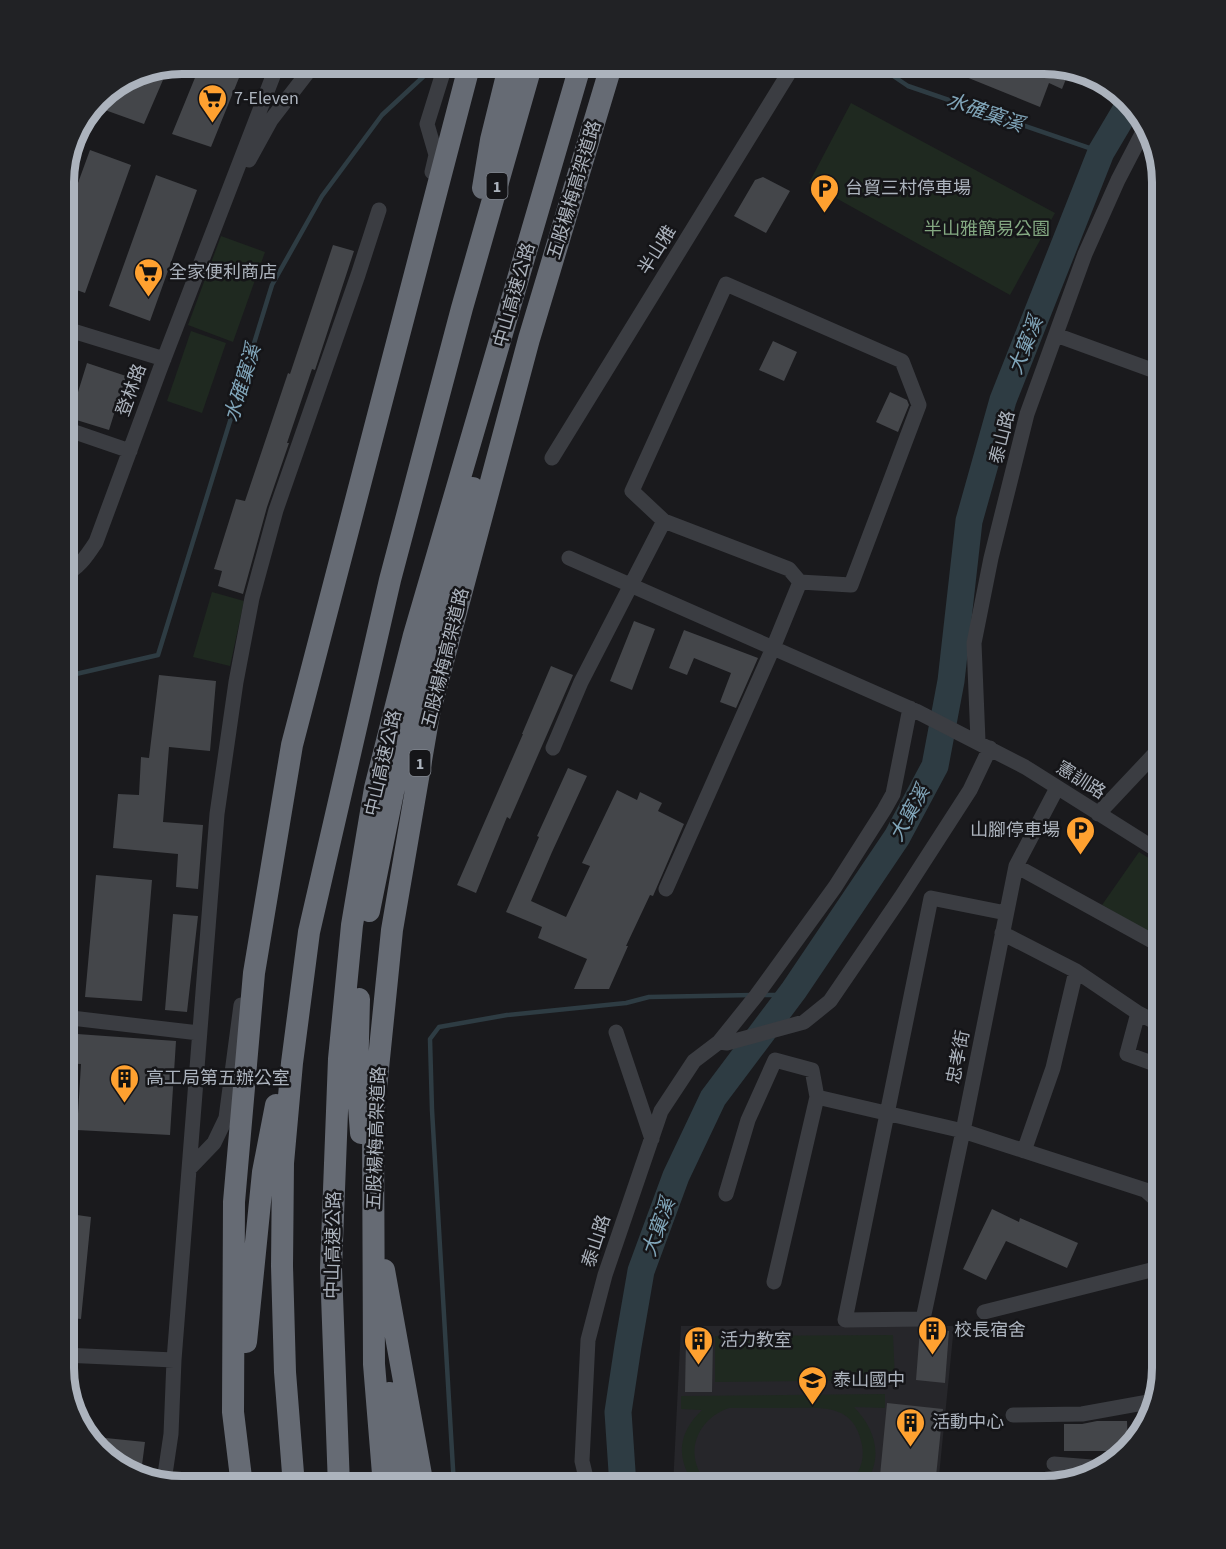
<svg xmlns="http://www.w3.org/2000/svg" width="1226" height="1549" viewBox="0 0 1226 1549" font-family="'Source Sans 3','Noto Sans TC',sans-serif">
  <rect width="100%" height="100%" fill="#1a1a1d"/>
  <!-- built -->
  <path fill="#26262a" d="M681,1326H954L938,1486H673Z"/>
  <!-- green -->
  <path fill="#1f2920" d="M851,103L1055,213L1010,295L809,183Z
    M221,236L265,252L233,342L188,325Z
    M191,331L226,343L202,413L167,401Z
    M212,592L244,601L230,666L193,657Z
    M1139,852L1163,867V921L1161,920L1152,934L1102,905Z
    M893,1335L895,1380L715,1382V1336Z
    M885,1394V1408L854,1407C876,1430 884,1458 864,1486H847C859,1475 865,1461 862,1445C854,1403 822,1408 789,1408C769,1408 749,1408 729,1408C694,1420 682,1459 710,1486H695C676,1458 677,1434 702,1410L681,1409V1396Z"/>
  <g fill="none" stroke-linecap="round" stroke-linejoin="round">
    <!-- stream -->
    <path stroke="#2e3c43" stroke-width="4.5" d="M874,63L908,86L1101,152
      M63,677L158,655L272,285L322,196L382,115L438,63
      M760,995H790
      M454,1486L432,1110L430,1039L439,1027L507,1015L626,1003L649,997L752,995"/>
    <!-- river -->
    <path stroke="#2e3c43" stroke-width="27" d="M623,1486L618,1412L628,1346L641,1271L676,1176L713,1098L794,990L897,837L935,766L951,681L969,521L1003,400L1101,152L1130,103"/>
  </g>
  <!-- building -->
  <path fill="#44464a" d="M201,63H245L211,147L172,134Z
    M999,63L1033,77L1038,63H1052L1070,69L1062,89L1049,83L1040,107L934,64Z
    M169,66L144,124L105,110L115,85L136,72Z
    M90,150L131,165L85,293L63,285V224Z
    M156,175L197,190L150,321L109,306Z
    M763,177L790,191L766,233L734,216L755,180Z
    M333,245L354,251L315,370L312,369L287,443H289L267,507L243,594L218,586L222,571L214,569L236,499L245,501L288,373L290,374Z
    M773,341L797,352L784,381L759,370Z
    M87,363L126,376L109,430L70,418Z
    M890,392L907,400L909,405L898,432L876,422Z
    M634,621L655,629L632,690L610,681Z
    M684,630L758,658L736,708L720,702L731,673L694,658L687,675L669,668Z
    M551,666L573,675L510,819L507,817L476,893L457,885L523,734H522Z
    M159,675L216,681L210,751L169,747L163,822L203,825L198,889L176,887L178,854L113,848L118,794L139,795L141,757L149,758Z
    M568,768L587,776L552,852L531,901L566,917L590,866L582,863L617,790L637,800L640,792L662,803L658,811L684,824L653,896L650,895L626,946H628L609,989H574L587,959L538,938L542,927L506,912L539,837L537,836Z
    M96,875L152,880L142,1001L85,997Z
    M173,914L198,916L187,1012L165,1010Z
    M63,1033L176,1041L170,1135L77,1130L81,1064L63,1063Z
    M992,1209L1019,1222L1020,1218L1078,1243L1067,1268L1006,1241L986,1280L963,1269Z
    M63,1213L91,1217L81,1319L63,1317Z
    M920,1329L949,1331L945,1383L916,1380Z
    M686,1339L713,1340L712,1392H685Z
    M887,1403L943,1409L935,1486H879Z
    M1097,1421H1127L1128,1448L1125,1451H1064V1424H1082Z
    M86,1436L145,1442L142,1465L114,1463Z"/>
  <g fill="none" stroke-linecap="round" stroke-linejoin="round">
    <!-- minor -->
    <path stroke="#3b3d42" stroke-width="15" d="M249,160L271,120L315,63
      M432,172L436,155L427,124L446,63
      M63,328L164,359
      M1056,335L1163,374
      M63,428L130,451
      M552,458L795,63
      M664,521L632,491L726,284L902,361L919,405L851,585L800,582
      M569,558L916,711L1025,767L1163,854
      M63,575C78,570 88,554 96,542L160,369L278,63
      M978,741L974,643L991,558L1027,414L1085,254L1118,180L1146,126
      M553,748L581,682L664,521L789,569L800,582L773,648L666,889
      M1057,788L1016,866L963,1131L1145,1190L1163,1206
      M1098,814L1163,745
      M1016,866L1163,947
      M1002,933L1076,971L1138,1013L1127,1054L1163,1067
      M1138,1013L1163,1026
      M63,1017L199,1033
      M616,1032L652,1139
      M719,1042L756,996L835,887L884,810L893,794L910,708
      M1024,1151L1053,1068L1076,971
      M189,1169L214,1143L226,1118L241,1005
      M726,1194L748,1120L775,1060L812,1070L817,1097L963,1131L923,1319L845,1320L931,898L1006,913
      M774,1282L817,1097
      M984,1312L1163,1267
      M63,1355L174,1360
      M1013,1415L1082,1414L1154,1401
      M1054,1464L1104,1468
      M164,1481L171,1434L174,1360L217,814L236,682L252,598L276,510L358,275L379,210
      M588,1486L582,1461L588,1340L605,1275L661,1111L694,1061L719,1042L727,1043L804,1022L830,1001L901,897L970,790L990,748"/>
    <!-- major -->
    <path stroke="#575a61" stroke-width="20" d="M1162,1371L1163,1365"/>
    <!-- highway -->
    <path stroke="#666b74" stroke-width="22" d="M483,188L491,140L510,63
      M369,911L393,792L431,638L473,488
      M359,999L357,1080L361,1133
      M384,1270L423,1486
      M246,1342L263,1172L276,1105
      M390,1393L404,1486
      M242,1486L233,1412L234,1202L254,973L292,745L470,63
      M294,1486L285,1372L282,1266L283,1163L292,1063L309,932L390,580L462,308L532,63
      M339,1486L331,1268L339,1059L352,925L375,788L414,635L581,63
      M384,1486L374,1364L373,1118L392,930L429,714L529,339L612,63"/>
  </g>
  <!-- icons -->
  <defs>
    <symbol id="supermarket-pin" viewBox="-11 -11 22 30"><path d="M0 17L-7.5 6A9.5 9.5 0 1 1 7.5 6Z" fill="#ffa130" stroke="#151518"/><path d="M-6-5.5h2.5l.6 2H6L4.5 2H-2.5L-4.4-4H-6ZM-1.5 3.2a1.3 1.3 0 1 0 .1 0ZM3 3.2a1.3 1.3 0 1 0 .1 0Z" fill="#111"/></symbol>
    <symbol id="parking-pin" viewBox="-11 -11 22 30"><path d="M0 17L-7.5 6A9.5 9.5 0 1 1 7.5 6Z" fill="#ffa130" stroke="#151518"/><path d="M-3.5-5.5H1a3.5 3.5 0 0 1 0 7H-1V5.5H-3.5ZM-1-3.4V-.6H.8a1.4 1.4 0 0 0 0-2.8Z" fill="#111"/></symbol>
    <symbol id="building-pin" viewBox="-11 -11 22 30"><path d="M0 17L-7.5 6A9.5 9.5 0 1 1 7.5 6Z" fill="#ffa130" stroke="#151518"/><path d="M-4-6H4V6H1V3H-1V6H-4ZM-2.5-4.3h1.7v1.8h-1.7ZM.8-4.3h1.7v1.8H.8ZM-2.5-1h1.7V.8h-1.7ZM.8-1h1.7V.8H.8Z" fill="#111"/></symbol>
    <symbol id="school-pin" viewBox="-11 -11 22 30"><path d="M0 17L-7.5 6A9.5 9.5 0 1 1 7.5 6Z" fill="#ffa130" stroke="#151518"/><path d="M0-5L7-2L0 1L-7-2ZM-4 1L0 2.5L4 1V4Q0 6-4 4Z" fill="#111"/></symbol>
  </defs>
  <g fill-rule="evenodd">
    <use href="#supermarket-pin" x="196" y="82" width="33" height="45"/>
    <use href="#parking-pin" x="808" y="172" width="33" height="45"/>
    <use href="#supermarket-pin" x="132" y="256" width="33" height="45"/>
    <use href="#parking-pin" x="1064" y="814" width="33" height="45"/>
    <use href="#building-pin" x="108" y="1062" width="33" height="45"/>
    <use href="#building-pin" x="916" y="1314" width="33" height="45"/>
    <use href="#building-pin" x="682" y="1324" width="33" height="45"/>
    <use href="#school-pin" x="796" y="1364" width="33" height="45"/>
    <use href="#building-pin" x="894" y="1406" width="33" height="45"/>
  </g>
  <g text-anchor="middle" stroke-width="5" stroke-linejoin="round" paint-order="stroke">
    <!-- shield labels -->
    <g fill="#151518" stroke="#7f848c" stroke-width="1.5">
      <rect x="486.5" y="173" width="21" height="26" rx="4.5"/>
      <rect x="409.5" y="750" width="21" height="26" rx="4.5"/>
    </g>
    <g font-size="16" font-weight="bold" fill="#acb3bd">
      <text x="497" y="192">1</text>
      <text x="420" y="769">1</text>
    </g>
    <!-- poi labels -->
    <g font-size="18" fill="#acb3bd" stroke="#151518" text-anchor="start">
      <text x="234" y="104">7-Eleven</text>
      <text x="845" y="194">台貿三村停車場</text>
      <text x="169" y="278">全家便利商店</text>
      <text x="1060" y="836" text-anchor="end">山腳停車場</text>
      <text x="146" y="1084">高工局第五辦公室</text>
      <text x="954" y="1336">校長宿舍</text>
      <text x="720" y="1346">活力教室</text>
      <text x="833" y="1386">泰山國中</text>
      <text x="932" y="1428">活動中心</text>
    </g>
    <!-- street labels -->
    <g font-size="18" fill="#acb3bd" stroke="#151518">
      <text transform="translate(574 190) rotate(-73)" y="6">五股楊梅高架道路</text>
      <text transform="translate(657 250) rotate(-58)" y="6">半山雅</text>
      <text transform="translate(514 295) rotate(-74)" y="6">中山高速公路</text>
      <text transform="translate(131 390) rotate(-70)" y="6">登林路</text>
      <text transform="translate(1002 437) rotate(-76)" y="6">泰山路</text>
      <text transform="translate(445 658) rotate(-76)" y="6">五股楊梅高架道路</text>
      <text transform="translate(383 763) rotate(-77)" y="6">中山高速公路</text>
      <text transform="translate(1081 780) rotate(32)" y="6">憲訓路</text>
      <text transform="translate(958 1057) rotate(-79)" y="6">忠孝街</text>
      <text transform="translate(376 1138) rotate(-88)" y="6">五股楊梅高架道路</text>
      <text transform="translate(596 1241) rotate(-72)" y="6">泰山路</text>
      <text transform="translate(333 1245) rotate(-89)" y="6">中山高速公路</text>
    </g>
    <!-- park labels -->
    <g font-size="18" fill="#84a982" stroke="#151518">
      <text x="987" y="235">半山雅簡易公園</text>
    </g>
    <!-- water labels -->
    <g font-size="20" font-style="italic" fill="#81a6ba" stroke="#151518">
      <text transform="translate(985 112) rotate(19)" y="7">水確窠溪</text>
      <text transform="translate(1025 345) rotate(-68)" y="7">大窠溪</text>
      <text transform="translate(242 383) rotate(-73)" y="7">水確窠溪</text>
      <text transform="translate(909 813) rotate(-61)" y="7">大窠溪</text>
      <text transform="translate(658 1227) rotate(-70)" y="7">大窠溪</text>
    </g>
  </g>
  <!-- crop -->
  <path d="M0 0H1226V1549H0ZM182 74H1044A108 108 0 0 1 1152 182V1368A108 108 0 0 1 1044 1476H182A108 108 0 0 1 74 1368V182A108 108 0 0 1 182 74Z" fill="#212225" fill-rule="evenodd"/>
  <path fill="none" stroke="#acb3bd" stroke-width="8" d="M182 74H1044A108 108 0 0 1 1152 182V1368A108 108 0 0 1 1044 1476H182A108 108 0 0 1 74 1368V182A108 108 0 0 1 182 74Z"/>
</svg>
